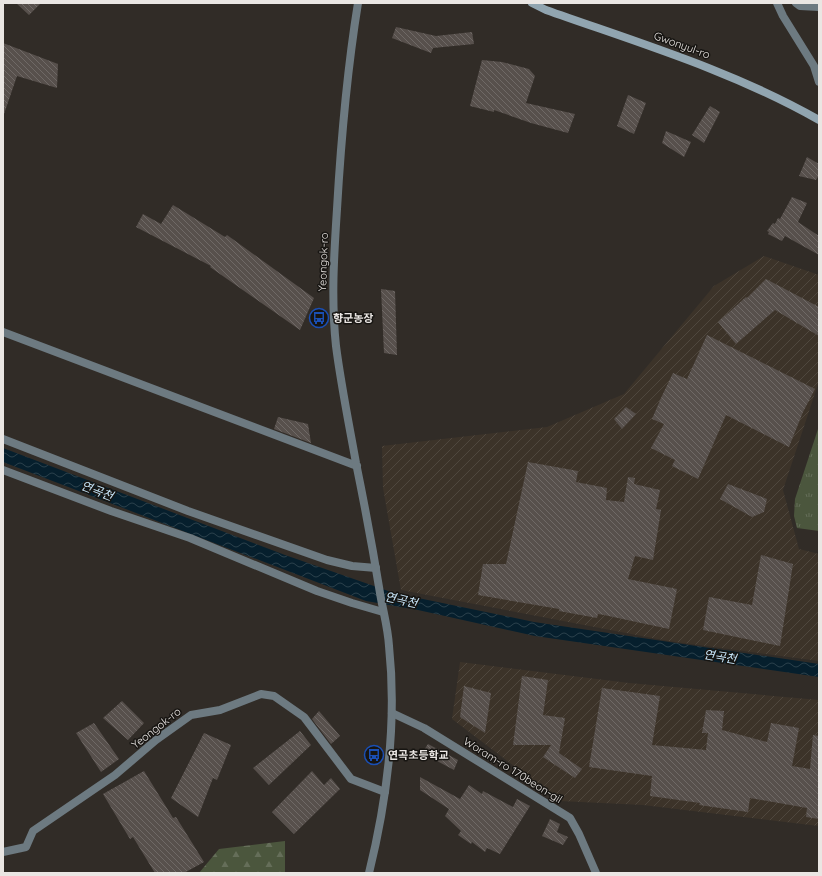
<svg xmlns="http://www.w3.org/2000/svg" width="822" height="876" viewBox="0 0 822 876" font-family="Quicksand,'Noto Sans KR',sans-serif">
  <defs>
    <pattern id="industrial-furrows" width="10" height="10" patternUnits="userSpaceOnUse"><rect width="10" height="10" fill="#3c3329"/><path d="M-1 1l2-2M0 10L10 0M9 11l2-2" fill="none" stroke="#4f473e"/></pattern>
    <pattern id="forest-firs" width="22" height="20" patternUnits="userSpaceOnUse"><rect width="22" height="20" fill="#4b563d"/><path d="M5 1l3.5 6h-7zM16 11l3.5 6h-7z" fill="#656e59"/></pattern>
    <pattern id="park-tufts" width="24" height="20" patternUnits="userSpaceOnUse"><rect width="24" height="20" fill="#4b563d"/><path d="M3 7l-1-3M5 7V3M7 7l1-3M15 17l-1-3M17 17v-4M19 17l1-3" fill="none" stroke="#656e59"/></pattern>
    <pattern id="water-waves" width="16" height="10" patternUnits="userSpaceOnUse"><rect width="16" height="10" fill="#061f2d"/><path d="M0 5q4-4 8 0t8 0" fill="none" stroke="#2a404b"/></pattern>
    <pattern id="building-back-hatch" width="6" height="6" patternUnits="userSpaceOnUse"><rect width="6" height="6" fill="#57504c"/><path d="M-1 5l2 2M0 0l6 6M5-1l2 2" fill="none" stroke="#6f6966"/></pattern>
  </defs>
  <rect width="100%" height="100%" fill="#312c27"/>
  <!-- industrial -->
  <path fill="url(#industrial-furrows)" d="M764,256L819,275V381L783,490L799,549L819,554V661L668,641L401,590L383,488L382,446L547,427L624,394L714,286Z
    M460,662L629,683L819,700V826L643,805L560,801L452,719Z"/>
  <!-- forest -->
  <path fill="url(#forest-firs)" d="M285,841V873H199L219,849Z"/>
  <!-- park -->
  <path fill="url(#park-tufts)" d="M819,426V531L797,528L794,516L795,499Z"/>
  <!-- water -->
  <path fill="url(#water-waves)" d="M3,448L285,555L394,593L534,622L819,664V677L535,636L418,610L366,601L3,462Z"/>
  <!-- building -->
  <path fill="url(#building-back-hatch)" d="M16,3H41L29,15Z
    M396,27L436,36L472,32L474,44L433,48L431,53L392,38Z
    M3,43L58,64L57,88L17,76L4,114H3Z
    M482,60L502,62L529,69L535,76L526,103L575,114L568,133L531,123L494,110V112L470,106Z
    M628,95L646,103L634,134L617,126Z
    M710,106L720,112L704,143L692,135Z
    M666,131L691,142L684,157L662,143Z
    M807,157L819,164V175L816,180L799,176Z
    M792,197L807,203L798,222L819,236V255L785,236L782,241L768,234L769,232L767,231L773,223L775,224L778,218L780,219Z
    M173,205L225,237L227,235L314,298L300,330L210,267L211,266L136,227L143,214L161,224Z
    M766,279L819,307V336L775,310L736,344L718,322L746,297L747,298Z
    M381,289L395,291L397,355L384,353Z
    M707,335L815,389L803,412L789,447L726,415L698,479L672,466L675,460L651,448L664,424L652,419L661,398L673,373L687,379Z
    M626,407L636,414L622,429L614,419Z
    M278,417L308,424L311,443L274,429Z
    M528,462L578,471L576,482L607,488L606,500L624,502L628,477L635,478L634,484L660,490L656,509L661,510L653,560L635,556L628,579L677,589L669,629L604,615L598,614L597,618L559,611V609L478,595L483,564H506Z
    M728,484L767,499L764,512L752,517L720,499Z
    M761,555L793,564L780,646L703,630L709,597L752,605Z
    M522,676L548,680L543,715L565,718L559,753L582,769L575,778L543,757L551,745H513Z
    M464,686L491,693L485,733L460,717Z
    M602,688L660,696L652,745L706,750L708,733H702L706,710L724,711L722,730L767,742L771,723L799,728L792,766L810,769L813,735L819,736V819L806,817L807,808L750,798L748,812L699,805L700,803L650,796L652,776L589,767Z
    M122,701L144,723L128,740L103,718Z
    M319,711L340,736L331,744L312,719Z
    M94,723L119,759L101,772L76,733Z
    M300,731L311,745L269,785L253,768Z
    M204,733L231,745L217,780L213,778L198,817L171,798Z
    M428,744L458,760L454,770L422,753Z
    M144,771L173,818L176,817L204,862L184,873H155L133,837L130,839L103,794Z
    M312,771L324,785L331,778L340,789L294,834L272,812Z
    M420,777L460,799L469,785L482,794L483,791L513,807L517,799L530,806L500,854L487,848L485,852L472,842L471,844L458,835L461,831L445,816L449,809L420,790Z
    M550,819L560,824L557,832L568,837L563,845L542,836Z"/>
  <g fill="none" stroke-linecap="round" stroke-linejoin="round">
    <!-- minor -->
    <path stroke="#6d7a81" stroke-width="8" d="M777,3L783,16L814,66L819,82
      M796,3L800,6L819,7
      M3,332L357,466
      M3,439L188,511L327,560L352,566L376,568
      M3,470L111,511L190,538L317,591L352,603L383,612
      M392,713L424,728L570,818L579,834L596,873
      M3,852L26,847L33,831L115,775L156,740L191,715L220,710L261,694L274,696L304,717L351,779L385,792"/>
    <!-- tertiary -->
    <path stroke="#6d7a81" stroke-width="8" d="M358,3C347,71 341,140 337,209C334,255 331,300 336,346C341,385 349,424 356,463C365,507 373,550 380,593C383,611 388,628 389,646C397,721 387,800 369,873"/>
    <!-- secondary -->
    <path stroke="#91a5b0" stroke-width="8" d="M532,3L546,10C639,43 733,71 819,120"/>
  </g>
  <!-- icons -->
  <defs>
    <symbol id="bus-ring" viewBox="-11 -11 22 22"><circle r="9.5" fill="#171512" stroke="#1a4fb4" stroke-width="1.5"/><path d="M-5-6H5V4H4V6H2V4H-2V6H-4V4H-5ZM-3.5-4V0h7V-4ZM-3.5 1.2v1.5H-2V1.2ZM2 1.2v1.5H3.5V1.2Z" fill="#1a4fb4"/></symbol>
  </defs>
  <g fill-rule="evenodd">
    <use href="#bus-ring" x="308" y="307" width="22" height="22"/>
    <use href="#bus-ring" x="363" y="744" width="22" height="22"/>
  </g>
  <g text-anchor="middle" stroke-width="3" stroke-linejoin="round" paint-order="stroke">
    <!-- street labels -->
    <g font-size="11" fill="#eae6e3" stroke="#171512">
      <text transform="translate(682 45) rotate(20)" y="4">Gwonyul-ro</text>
      <text transform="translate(323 262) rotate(-88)" y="4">Yeongok-ro</text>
      <text transform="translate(156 728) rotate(-38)" y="4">Yeongok-ro</text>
      <text transform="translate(513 770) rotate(32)" y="4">Woram-ro 170beon-gil</text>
    </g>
    <!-- poi labels -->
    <g font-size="11" font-weight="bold" fill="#eae6e3" stroke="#171512" text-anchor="start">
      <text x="333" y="322">향군농장</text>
      <text x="388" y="759">연곡초등학교</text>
    </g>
    <!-- water labels -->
    <g font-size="12" font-style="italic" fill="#c7e6fa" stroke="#171512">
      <text transform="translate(97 491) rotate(21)" y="4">연곡천</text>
      <text transform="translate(401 600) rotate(13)" y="4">연곡천</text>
      <text transform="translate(720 657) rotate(9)" y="4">연곡천</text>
    </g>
  </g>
  <!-- border -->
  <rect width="822" height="876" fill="none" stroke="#eae6e3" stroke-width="8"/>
</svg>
